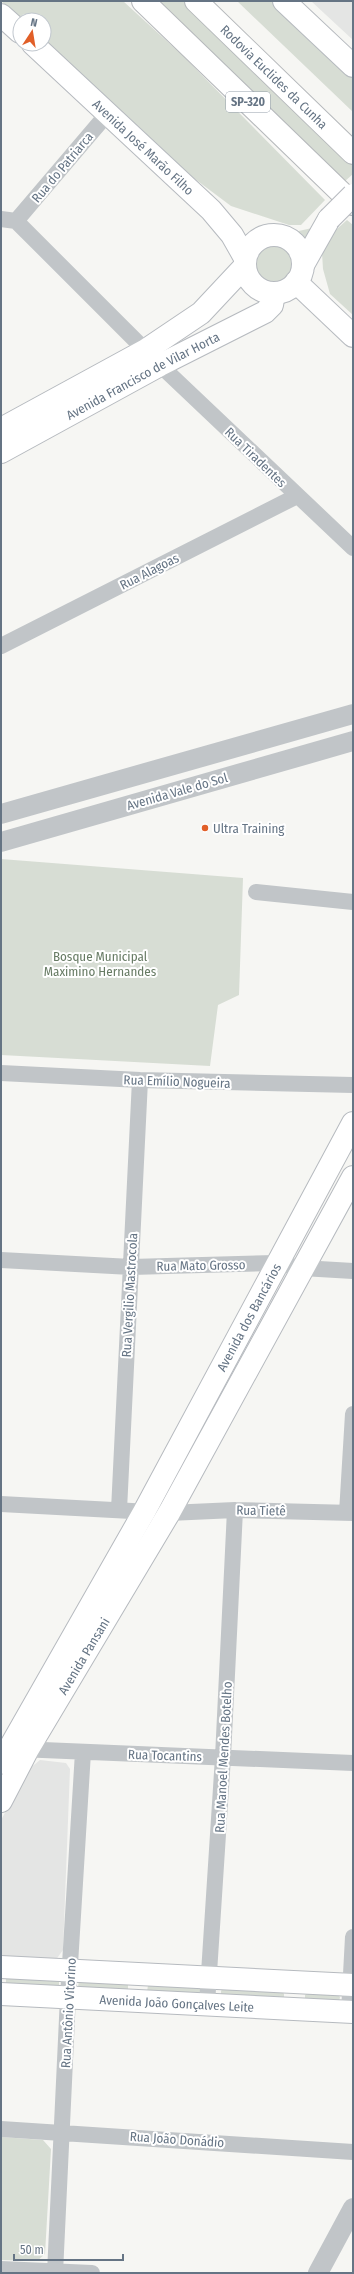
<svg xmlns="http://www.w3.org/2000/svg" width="354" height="2274" viewBox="0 0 354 2274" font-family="'Fira Sans Condensed',sans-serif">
  <rect width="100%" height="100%" fill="#f6f6f3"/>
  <!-- built -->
  <path fill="#e4e5e4" d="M311,1H353V40Z
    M40,1760L66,1763L70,1769L63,1950L55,1961L1,1959V1820L29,1769Z"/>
  <!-- green -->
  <path fill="#d7ddd4" d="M1,1H123L182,55L325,200L301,225H289L231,206L163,155L44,43V20H20Z
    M153,1H188L353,163V174L344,182Z
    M237,1H276L353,73V112Z
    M347,220L353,225V315L330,294L323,269L322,253L329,236Z
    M321,226L303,254L292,241L281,235Z
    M248 263a26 26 0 1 1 52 0a26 26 0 1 1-52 0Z
    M1,859L243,878L239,995L218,1005L210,1066L1,1055Z
    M6,1977L59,1979V1986L6,1984Z
    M79,1980L128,1982V1991L78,1987Z
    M148,1985L202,1988V1993L147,1992Z
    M223,1988L281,1990L284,1994V1999L221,1997V1991Z
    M308,1992L336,1993L340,1997L339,2002L305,2001V1995Z
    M1,2137L43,2140L51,2149L45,2254L37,2261L1,2260Z"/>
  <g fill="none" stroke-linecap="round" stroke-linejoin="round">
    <defs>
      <g id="secondary">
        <path d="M284,1L353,66"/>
        <path d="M1,15L20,32"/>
        <path id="s1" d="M33,44L211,210L232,235L245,258"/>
        <circle cx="274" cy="264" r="29"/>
        <path d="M303,265L329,219"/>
        <path d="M296,282L353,336"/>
        <path d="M1,429L146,350L201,313L245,266"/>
        <path id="s2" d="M1,452L160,365L265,312L272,305L274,293"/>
        <path id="s3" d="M1,1763L144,1512L353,1123"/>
        <path id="s4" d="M1,1801L28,1749L169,1513L353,1177"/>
        <path d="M1,1967L353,1985"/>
        <path id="s5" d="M1,1994L353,2012"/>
      </g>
      <g id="motorway">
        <path d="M143,1L353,204"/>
        <path id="s6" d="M196,1L353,153"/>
      </g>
    </defs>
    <!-- secondary casing -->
    <use href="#secondary" stroke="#b6babf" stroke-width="24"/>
    <!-- motorway casing -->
    <use href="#motorway" stroke="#b6b9bc" stroke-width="24"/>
    <!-- minor -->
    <path stroke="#c1c5c8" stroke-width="16" d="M1,219L16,221L160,365L353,548
      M16,221L108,113
      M1,646L297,496
      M256,892L353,902
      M1,1073L140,1080L353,1085
      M1,1260L131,1267L276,1263L302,1268L353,1271
      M1,1504L169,1513L235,1510L353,1513
      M119,1510L140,1080
      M347,1513L353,1414
      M19,1749L353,1763
      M207,2004L223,1757L235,1510
      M349,2012L353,1937
      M1,2129L353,2152
      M1,2269L92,2273
      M55,2273L68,1997L83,1752"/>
    <!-- tertiary -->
    <path stroke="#c1c5c8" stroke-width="20" d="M1,814L353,714
      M1,842L353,741
      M318,2273L353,2208"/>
    <!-- secondary -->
    <use href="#secondary" stroke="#fff" stroke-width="22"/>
    <!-- motorway -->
    <use href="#motorway" stroke="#fff" stroke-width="22"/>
    <defs>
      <path id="secondary-bridge" d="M329,219L353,195"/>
    </defs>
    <!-- secondary-bridge casing -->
    <use href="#secondary-bridge" stroke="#b6babf" stroke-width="24" stroke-linecap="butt"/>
    <!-- secondary-bridge -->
    <use href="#secondary-bridge" stroke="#fff" stroke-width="22"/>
  </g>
  <!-- markers -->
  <circle fill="#e15f28" stroke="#fff" stroke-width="1.5" cx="205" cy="828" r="4"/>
  <g text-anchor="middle" stroke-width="4" stroke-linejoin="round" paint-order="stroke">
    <!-- shield labels -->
    <rect fill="#fff" stroke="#939ea9" stroke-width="1" x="226" y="92" width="44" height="20" rx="3"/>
    <g font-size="12" font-weight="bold" fill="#657484">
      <text x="248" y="106">SP-320</text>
    </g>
    <!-- street labels -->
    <g font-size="13" fill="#657484" stroke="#fff">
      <text dy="5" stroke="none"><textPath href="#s6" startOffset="109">Rodovia Euclides da Cunha</textPath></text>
      <text dy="5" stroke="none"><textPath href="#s1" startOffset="151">Avenida José Marão Filho</textPath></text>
      <text transform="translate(62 167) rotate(-50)" y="5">Rua do Patriarca</text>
      <text dy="5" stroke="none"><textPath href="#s2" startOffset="161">Avenida Francisco de Vilar Horta</textPath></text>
      <text transform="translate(256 457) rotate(44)" y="5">Rua Tiradentes</text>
      <text transform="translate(149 571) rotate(-27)" y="5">Rua Alagoas</text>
      <text transform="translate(177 791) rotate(-16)" y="5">Avenida Vale do Sol</text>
      <text transform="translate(177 1081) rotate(2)" y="5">Rua Emílio Nogueira</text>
      <text transform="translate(201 1265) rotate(-1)" y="5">Rua Mato Grosso</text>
      <text transform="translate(129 1295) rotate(-87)" y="5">Rua Vergilio Mastrocola</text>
      <text dy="5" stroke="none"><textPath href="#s3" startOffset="510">Avenida dos Bancários</textPath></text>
      <text transform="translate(261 1510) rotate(1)" y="5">Rua Tietê</text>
      <text dy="5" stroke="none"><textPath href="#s4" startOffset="167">Avenida Pansani</textPath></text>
      <text transform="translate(165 1755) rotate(2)" y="5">Rua Tocantins</text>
      <text transform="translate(223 1757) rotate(-87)" y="5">Rua Manoel Mendes Botelho</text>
      <text dy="5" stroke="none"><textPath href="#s5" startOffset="176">Avenida João Gonçalves Leite</textPath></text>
      <text transform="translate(68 2013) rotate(-87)" y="5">Rua Antônio Vitorino</text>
      <text transform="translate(177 2139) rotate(4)" y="5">Rua João Donádio</text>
    </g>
    <!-- poi labels -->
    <g font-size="13" fill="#657484" stroke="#fff" text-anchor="start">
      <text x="213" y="833">Ultra Training</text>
    </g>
    <!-- park labels -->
    <g font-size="13" fill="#677b64" stroke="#fff">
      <text x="100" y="961">Bosque Municipal<tspan x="100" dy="15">Maximino Hernandes</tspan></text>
    </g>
  </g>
  <!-- border -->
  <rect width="354" height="2274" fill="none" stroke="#657484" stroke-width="4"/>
  <!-- north arrow -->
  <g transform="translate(32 32) rotate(12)"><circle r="19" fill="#ffffff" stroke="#c1c7ce"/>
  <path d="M0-3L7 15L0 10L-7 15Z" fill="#e15f28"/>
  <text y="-6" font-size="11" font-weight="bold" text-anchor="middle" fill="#657484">N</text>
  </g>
  <!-- scale -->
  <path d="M14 2254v6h109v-6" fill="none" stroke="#657484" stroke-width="2"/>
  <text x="20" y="2254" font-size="12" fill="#657484" stroke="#ffffff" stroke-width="3" paint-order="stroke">50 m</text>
</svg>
